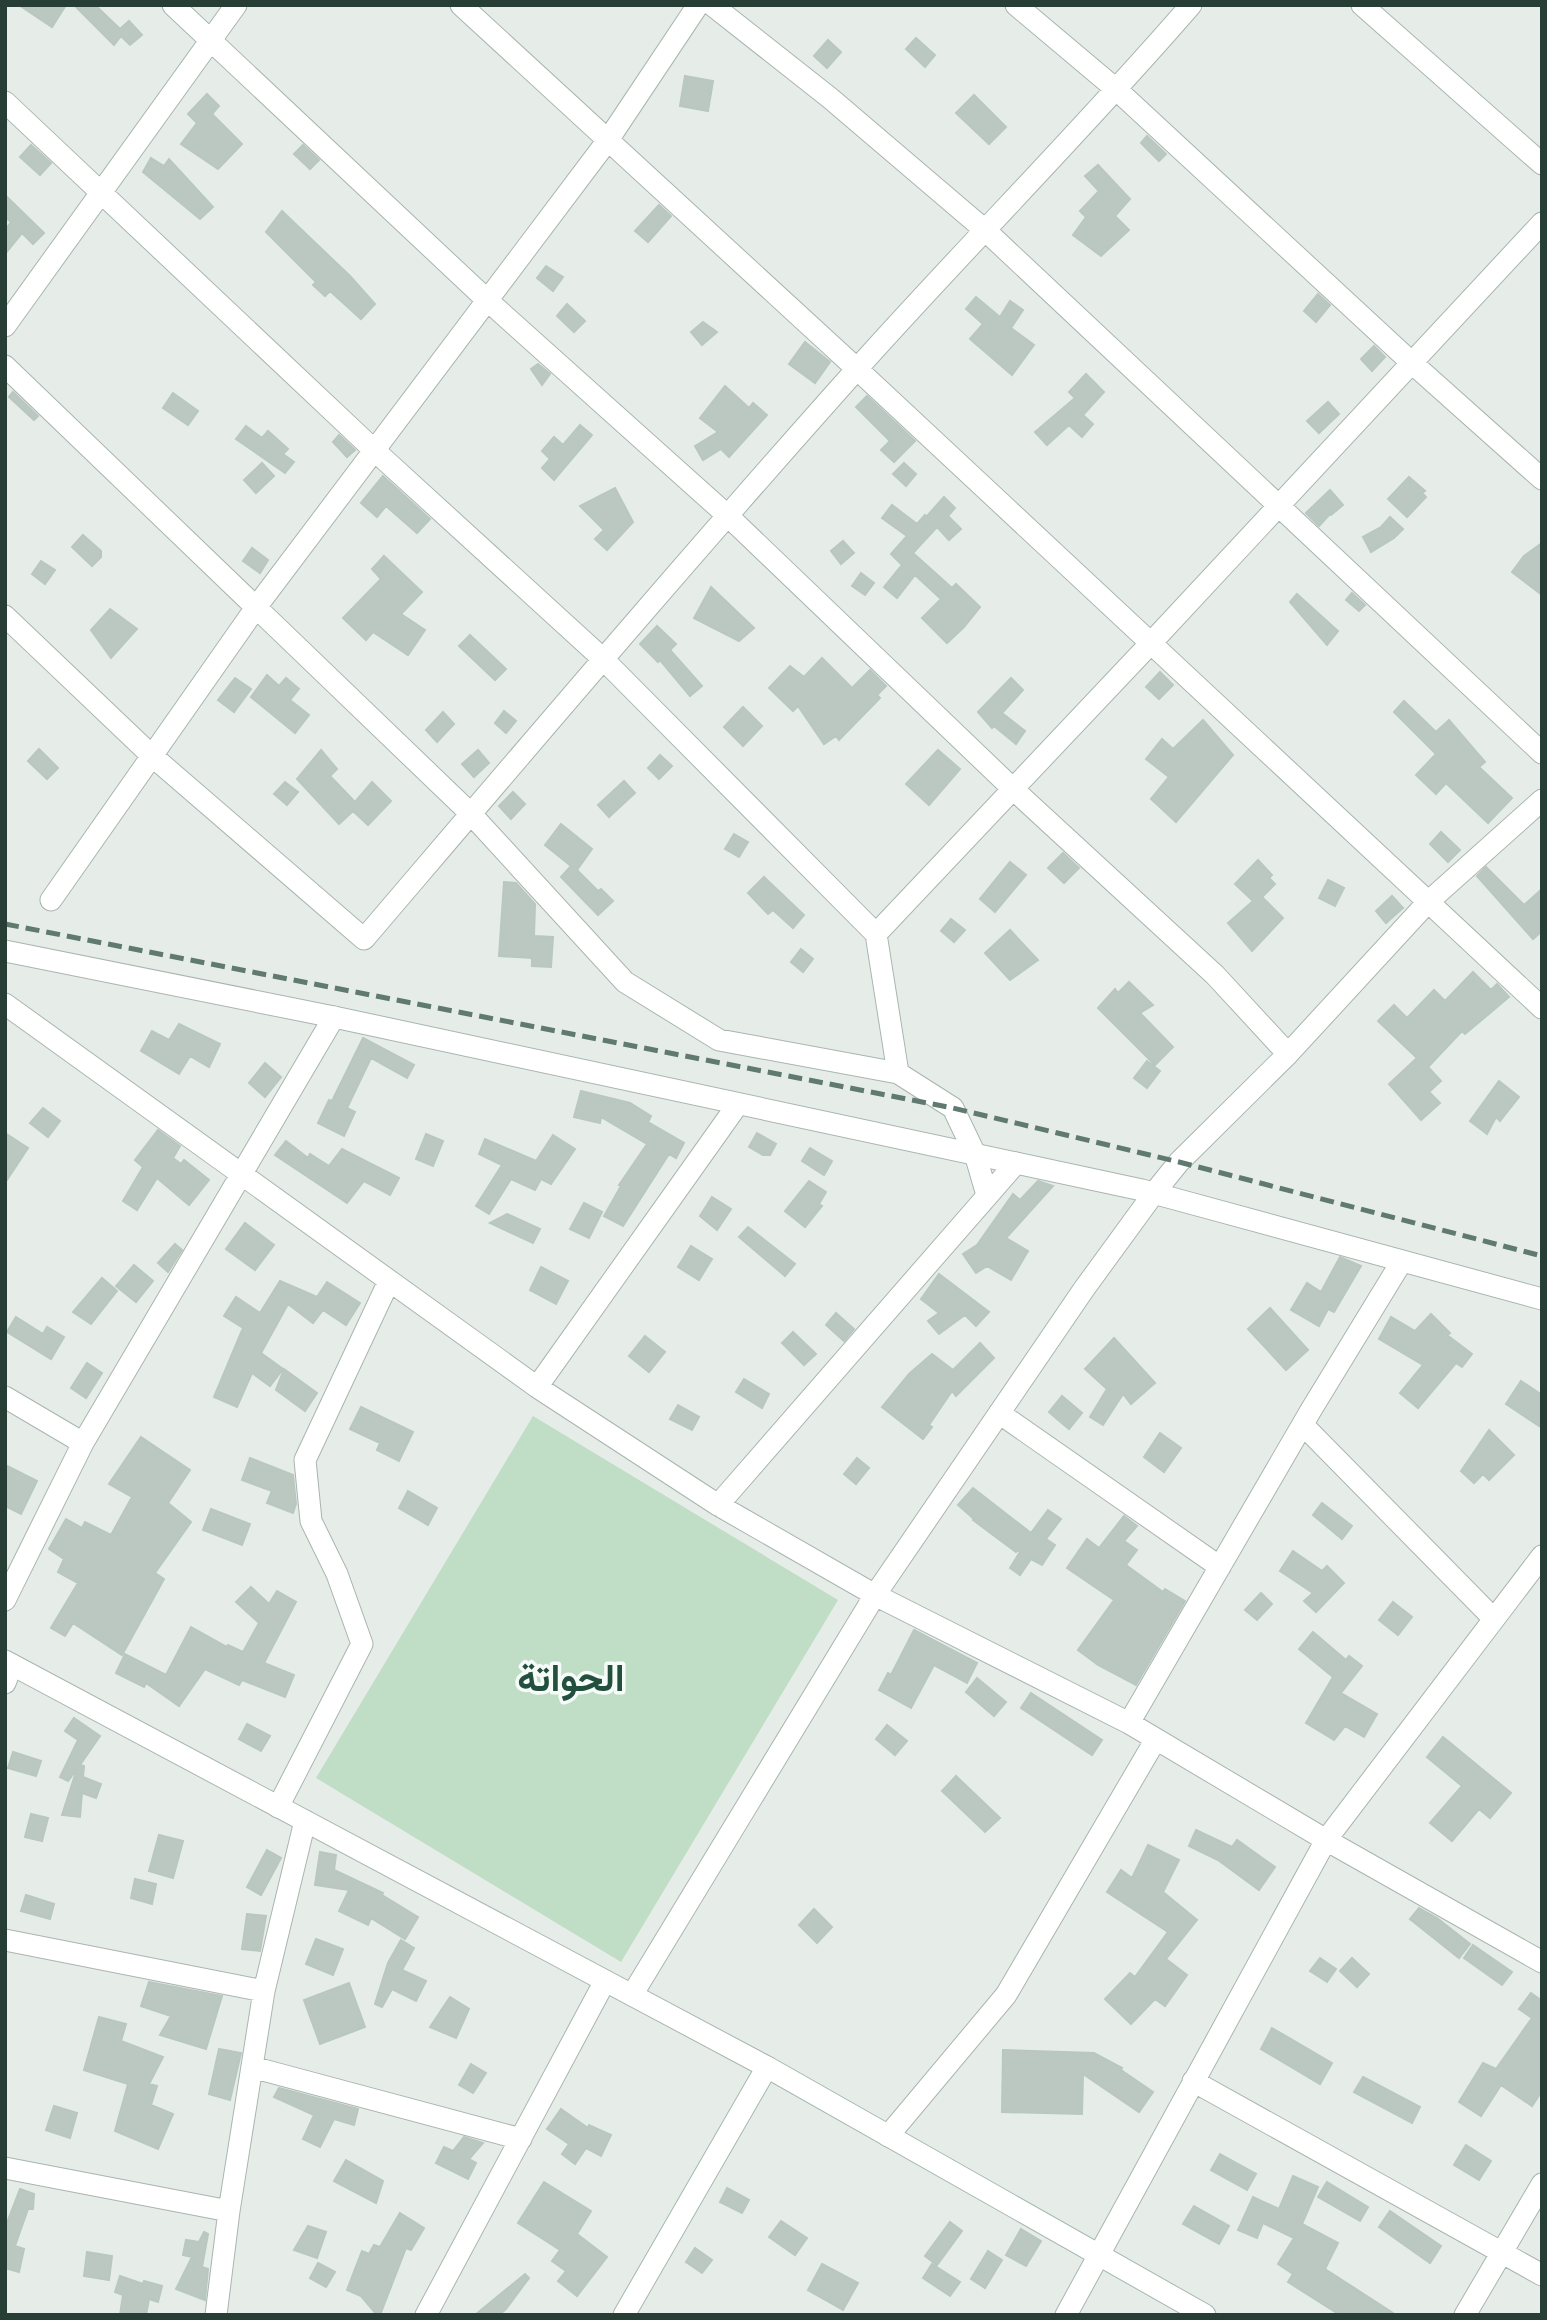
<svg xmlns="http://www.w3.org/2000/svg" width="1547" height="2320" viewBox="0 0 1547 2320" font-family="'Varela Round',Vazirmatn,sans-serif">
  <rect width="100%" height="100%" fill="#e6ede9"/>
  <!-- green -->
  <path fill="#c0ddc5" d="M533,1416L838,1600L621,1962L316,1778Z"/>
  <!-- building -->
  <path fill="#bbc8c2" stroke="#b8c7bf" stroke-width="2" d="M19,5H66L52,27Z
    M95,5L120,29L129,21L142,35L130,45L121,36L114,45L75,6Z
    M916,38L935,55L925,67L906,49Z
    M828,40L841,52L827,68L814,56Z
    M685,76L713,81L708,111L680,106Z
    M207,94L219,106L212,114L242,144L218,169L181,144L197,123L188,114Z
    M974,95L1006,127L989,144L956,113Z
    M1147,136L1166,154L1159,161L1141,143Z
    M31,145L51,163L40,175L20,157Z
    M303,145L319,160L310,169L294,154Z
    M151,158L164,166L169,159L213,207L200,219L143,172Z
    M1098,165L1130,199L1115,216L1129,230L1101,256L1073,235L1086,217L1080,211L1099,191L1085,176Z
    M5,195L44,233L33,244L22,233L5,254V230L11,222L5,217Z
    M659,205L671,216L648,242L635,231Z
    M282,211L350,276L375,304L361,319L330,291L325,296L313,285L316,282L266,232Z
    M546,266L563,277L553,291L537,278Z
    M1318,294L1330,305L1316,322L1304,311Z
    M976,297L1000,317L1010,301L1023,310L1011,328L1034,345L1012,375L970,339L983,324L966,309Z
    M567,304L585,321L574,332L557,316Z
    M703,322L717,332L702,345L691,332Z
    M805,342L830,362L815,383L789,364Z
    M1374,346L1385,357L1372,371L1361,359Z
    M538,364L550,374L542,385L531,369Z
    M1086,374L1104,392L1083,415L1093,424L1082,437L1069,425L1047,445L1035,432L1075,398L1069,392Z
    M725,386L749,408L753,403L767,415L729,457L721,449L703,460L695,446L718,432L700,418Z
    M13,392L38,416L34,420L9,397Z
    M173,393L198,411L188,425L163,408Z
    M867,396L915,441L894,462L881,450L890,441L856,407Z
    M1328,402L1339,414L1319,433L1307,421Z
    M580,425L592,435L554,480L542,468L550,459L542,451L554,437L563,445Z
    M246,426L262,438L268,431L288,449L283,454L294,462L285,473L236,439Z
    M339,435L355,450L347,457L333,442Z
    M262,463L274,476L256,493L244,480Z
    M904,463L916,474L906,486L893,474Z
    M383,476L430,519L417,533L386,506L377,517L361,503Z
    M1409,477L1425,491L1422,493L1426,497L1407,517L1388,499Z
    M615,488L633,522L607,550L595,539L604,530L580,506Z
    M1330,490L1343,505L1331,515L1330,514L1319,526L1306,513Z
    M944,497L955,508L948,516L961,529L949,540L937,527L913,553L952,588L956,584L980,607L964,627L947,643L922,618L941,599L915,575L897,598L884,587L902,565L891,554L907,536L882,518L892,505L917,524L925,515L935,524L927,516Z
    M1390,517L1403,529L1394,538L1371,552L1363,537L1381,527Z
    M83,535L101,551V557L92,566L72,547Z
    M843,541L854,553L841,564L831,551Z
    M1542,543V595L1512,572L1524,556Z
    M252,548L268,560L260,573L243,561Z
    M384,556L422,592L401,614L425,630L408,655L373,632L366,640L343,618L381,579L372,569Z
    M41,561L55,570L45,584L32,574Z
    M861,573L874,583L865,595L852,586Z
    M711,587L754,628L739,641L694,618Z
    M1352,593L1365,605L1359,611L1346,600Z
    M1297,594L1338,631L1327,645L1290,602Z
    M110,609L137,629L111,658L91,630Z
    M657,626L676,644L670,650L702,686L690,696L660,660L658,662L640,644Z
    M470,635L506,669L495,680L459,646Z
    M822,658L852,688L870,670L886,686L877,695L880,698L839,740L836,736L824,744L798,706L793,711L769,688L790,666L804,677Z
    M1160,672L1173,685L1159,699L1146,687Z
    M267,675L279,686L286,678L299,689L290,700L309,715L295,733L251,697Z
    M235,678L251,689L234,712L218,700Z
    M1011,678L1023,690L1002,713L1025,731L1016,744L994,726L992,728L978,712Z
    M1404,701L1436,732L1449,720L1485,762L1479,767L1512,798L1488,823L1446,783L1436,794L1416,775L1436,754L1394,712Z
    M743,707L762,726L743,746L724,727Z
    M504,711L516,721L506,733L495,723Z
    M443,712L454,724L437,742L426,730Z
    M1203,720L1233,755L1176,822L1151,799L1169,777L1146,759L1162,739L1173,749Z
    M39,749L58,768L47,779L28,761Z
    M321,750L337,769L330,776L355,802L372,782L391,801L368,825L353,811L339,824L297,779Z
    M478,750L489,763L474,777L462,764Z
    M938,750L960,769L929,805L906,784Z
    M660,755L672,766L659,779L648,768Z
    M624,781L635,793L609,817L598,805Z
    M285,782L298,792L287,805L274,794Z
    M513,792L525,804L511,819L499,806Z
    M561,824L592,849L577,870L598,891L601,889L613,901L598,915L561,877L571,866L545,845Z
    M1441,832L1460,850L1448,862L1430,844Z
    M734,834L748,842L739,857L725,849Z
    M1063,853L1079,868L1064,883L1048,868Z
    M1258,860L1272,875L1269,878L1275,884L1262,897L1283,918L1252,951L1228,923L1253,901L1235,884Z
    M1010,862L1026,875L995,912L980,899Z
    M1486,867L1524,905L1542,889V931L1533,939L1477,876Z
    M764,877L804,915L793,928L773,910L768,914L748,893Z
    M1328,880L1344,888L1335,906L1319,898Z
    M504,882L516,883L535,904L534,936L553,937L551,967L532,966V958L499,956Z
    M1392,896L1403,908L1386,923L1376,911Z
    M951,919L965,930L954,942L941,931Z
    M1010,930L1038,960L1010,980L985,953Z
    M801,949L813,959L803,972L791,962Z
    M1473,972L1491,990L1497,984L1509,997L1465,1034L1462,1031L1428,1067L1441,1081L1429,1092L1440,1103L1421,1120L1389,1084L1417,1058L1378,1021L1394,1005L1407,1018L1434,990L1445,1001Z
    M1129,982L1153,1005L1140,1013L1173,1047L1155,1065L1098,1008L1115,989L1118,993Z
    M179,1024L220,1044L209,1067L190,1056L179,1074L141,1051L152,1031L169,1040Z
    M363,1038L414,1065L407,1078L371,1058L347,1108L355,1112L344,1136L318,1123L329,1100L332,1101Z
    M1147,1061L1160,1071L1147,1088L1134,1078Z
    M265,1063L281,1077L265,1097L249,1083Z
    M1499,1081L1519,1097L1500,1121L1496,1117L1487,1134L1470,1121Z
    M581,1091L630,1103L651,1116L648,1122L684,1143L676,1158L669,1154L623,1226L604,1216L621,1186L619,1185L647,1144L601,1117L600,1123L574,1117Z
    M43,1108L60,1121L48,1137L30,1123Z
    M158,1130L180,1146L173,1158L181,1164L184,1160L209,1180L189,1205L157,1178L137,1210L123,1201L143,1167L135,1160Z
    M5,1133L28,1148L5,1183Z
    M757,1133L776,1144L770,1155H763L749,1147Z
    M426,1134L443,1141L433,1166L416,1159Z
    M553,1135L575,1149L551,1184L541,1179L535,1190L511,1179L489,1214L476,1206L502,1165L479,1154L485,1139L536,1161Z
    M286,1141L308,1158L310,1154L329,1166L342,1149L399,1178L390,1195L364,1181L347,1203L275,1155Z
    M810,1148L832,1161L824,1175L802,1161Z
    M809,1181L826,1192L819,1204L822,1206L805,1227L785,1211Z
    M1038,1181L1053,1186L1006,1238L1028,1251L1011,1280L987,1266L976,1273L963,1254L977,1245L1013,1194L1020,1200Z
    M712,1197L731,1209L717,1230L700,1216Z
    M584,1203L602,1212L589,1238L570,1229Z
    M507,1214L540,1229L533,1243L490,1223Z
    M245,1223L274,1245L255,1270L226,1249Z
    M748,1227L795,1264L785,1276L739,1237Z
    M175,1244L182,1250L168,1272L158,1263Z
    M691,1246L712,1259L699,1280L678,1267Z
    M1340,1257L1361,1266L1334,1312L1328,1309L1319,1326L1291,1310L1307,1283L1321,1292Z
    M134,1265L153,1281L136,1302L116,1286Z
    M541,1267L568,1281L556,1304L530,1290Z
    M939,1274L989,1312L976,1326L965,1315L939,1334L928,1321L939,1313L921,1299Z
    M102,1278L117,1291L91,1324L73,1312Z
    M280,1281L317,1297L327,1282L360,1303L346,1325L323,1310L313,1323L288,1304L261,1353L283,1369L270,1386L252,1373L237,1407L214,1397L243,1328L224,1316L236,1297L260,1313Z
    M1270,1308L1308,1350L1286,1370L1248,1329Z
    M836,1313L854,1329L844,1341L826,1325Z
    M1431,1314L1450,1333L1447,1335L1472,1354L1462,1367L1456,1363L1418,1408L1400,1393L1423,1365L1379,1339L1391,1317L1415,1331Z
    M16,1317L43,1334L47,1327L64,1337L51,1359L7,1332Z
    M793,1332L816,1354L804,1365L782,1343Z
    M645,1336L665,1352L649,1372L629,1356Z
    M1114,1338L1155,1383L1131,1404L1123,1394L1103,1425L1090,1417L1107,1389L1085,1369Z
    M980,1343L994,1358L956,1396L952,1391L929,1425L932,1427L923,1439L882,1407L909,1374L932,1354L953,1370Z
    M87,1363L102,1373L86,1398L71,1388Z
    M284,1369L317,1393L305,1411L276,1390Z
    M744,1379L769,1394L762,1408L736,1392Z
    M1521,1381L1542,1395V1428L1506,1404Z
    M1062,1396L1082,1413L1069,1429L1049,1412Z
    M678,1405L699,1417L692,1430L670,1419Z
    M361,1407L413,1432L399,1461L377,1450L380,1443L350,1429Z
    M1489,1430L1514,1455L1489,1480L1483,1474L1474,1483L1461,1471Z
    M1160,1433L1181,1448L1164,1472L1144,1457Z
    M141,1437L190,1470L168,1503L191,1522L155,1573L164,1579L122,1655L73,1623L65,1636L51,1628L78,1583L58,1572L64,1559L49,1549L66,1519L82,1528L85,1522L111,1535L132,1497L109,1484Z
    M250,1458L293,1475L296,1504L293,1513L267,1503L272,1491L242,1480Z
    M857,1458L869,1468L856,1484L844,1474Z
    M5,1465L37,1481L21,1514L5,1506Z
    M973,1488L1031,1533L1048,1510L1061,1519L1046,1539L1055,1545L1042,1565L1031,1559L1020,1575L1010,1568L1020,1552L1017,1550L1016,1552L973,1520L974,1519L958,1505Z
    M408,1491L437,1508L428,1525L399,1508Z
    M1322,1503L1352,1526L1342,1539L1313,1515Z
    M211,1509L250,1524L242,1545L203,1530Z
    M1124,1516L1137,1526L1124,1541L1137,1550L1126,1565L1163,1592L1165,1589L1185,1601L1136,1685L1098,1665L1078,1650L1114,1600L1067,1568L1087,1539L1099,1548Z
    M1293,1551L1322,1571L1327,1566L1344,1583L1316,1612L1304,1601L1313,1593L1280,1571Z
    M251,1587L269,1604L277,1591L296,1602L264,1663L294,1675L285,1697L242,1680L239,1685L205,1669L179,1706L146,1683L144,1687L116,1673L125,1654L166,1675L191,1627L227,1647L228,1645L243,1652L259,1623L236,1602Z
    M1261,1593L1272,1604L1257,1620L1245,1610Z
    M1393,1602L1412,1617L1398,1635L1379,1620Z
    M914,1630L977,1663L967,1683L934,1665L911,1708L879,1690L888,1673L891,1675Z
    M1313,1632L1346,1660L1349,1656L1362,1666L1341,1693L1377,1714L1364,1737L1345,1726L1334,1740L1306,1723L1333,1677L1299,1649Z
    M977,1678L1006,1702L994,1716L966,1692Z
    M1031,1693L1102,1740L1092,1755L1021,1708Z
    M74,1718L100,1736L80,1765L84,1766L83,1777L101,1784L96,1798L82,1793L80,1817L62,1815L77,1769L68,1781L60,1777L78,1740L65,1731Z
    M247,1724L270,1736L261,1751L239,1739Z
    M887,1725L907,1741L895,1755L876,1739Z
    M1443,1737L1511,1793L1490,1818L1479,1809L1452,1841L1430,1823L1462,1786L1427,1757Z
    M13,1752L41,1761L36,1776L8,1768Z
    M956,1776L1000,1818L985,1832L942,1791Z
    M31,1814L48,1818L42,1841L25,1837Z
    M1196,1830L1232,1847L1237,1840L1275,1867L1259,1890L1218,1860L1189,1846Z
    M159,1835L183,1841L173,1878L149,1871Z
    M1148,1845L1179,1860L1163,1892L1197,1920L1166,1959L1187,1975L1165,2006L1155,1999L1131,2024L1105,1999L1130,1973L1135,1977L1168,1932L1107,1892L1121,1870L1132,1878Z
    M267,1850L281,1858L261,1895L247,1887Z
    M320,1852L336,1855L334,1870L383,1893L382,1895L418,1917L405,1939L371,1918L368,1925L339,1911L349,1890L315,1885Z
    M135,1879L156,1884L152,1904L131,1898Z
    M26,1895L54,1904L50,1919L21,1911Z
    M1419,1908L1437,1918L1470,1944L1459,1958L1410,1919Z
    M814,1909L832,1927L817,1943L799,1925Z
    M247,1914L266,1916L260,1951L242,1949Z
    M316,1939L343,1949L333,1975L306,1964Z
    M401,1940L414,1948L402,1970L426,1981L416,2001L392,1989L382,2007L375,2004L388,1963Z
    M1473,1945L1512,1972L1502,1985L1464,1958Z
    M1320,1958L1336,1969L1327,1982L1310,1971Z
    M1352,1958L1369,1974L1357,1987L1340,1971Z
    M149,1982L222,1996L206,2049L160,2035L171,2016L141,2006Z
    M349,1983L365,2027L320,2044L304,2000Z
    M1531,1993L1542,2001V2091L1532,2106L1501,2085L1481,2116L1459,2102L1483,2063L1496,2069L1532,2018L1519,2009Z
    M450,1997L469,2009L456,2038L430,2027Z
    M99,2017L126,2024L121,2041L163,2057L149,2084L157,2086L151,2105L173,2114L158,2149L115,2131L128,2084L84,2070Z
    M1272,2028L1332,2063L1320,2084L1261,2049Z
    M219,2049L241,2053L230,2100L209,2094Z
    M1003,2050L1094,2053L1122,2068L1121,2070L1153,2092L1139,2112L1083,2074L1082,2114L1002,2112Z
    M471,2064L486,2073L473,2093L459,2085Z
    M1363,2077L1420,2107L1412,2123L1354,2092Z
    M279,2088L358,2109L354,2125L334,2119L320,2147L303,2139L314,2115L274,2097Z
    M54,2106L77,2113L70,2138L46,2130Z
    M561,2109L588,2128L589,2125L611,2135L601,2156L586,2148L575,2164L562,2154L569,2144L547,2129Z
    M464,2137L483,2143L469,2159L476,2163L468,2179L436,2163L444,2147L453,2151Z
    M1466,2145L1491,2161L1479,2180L1454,2165Z
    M1220,2154L1256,2174L1247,2190L1211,2170Z
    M346,2160L383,2181L376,2203L334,2181Z
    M1293,2176L1318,2187L1302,2224L1338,2243L1325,2269L1396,2315H1340L1288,2282L1293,2274L1278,2264L1294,2238L1263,2223L1257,2238L1238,2230L1253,2197L1279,2209Z
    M544,2182L591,2211L577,2234L607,2257L577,2296L558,2281L566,2271L552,2261L560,2250L518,2223Z
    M1327,2182L1368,2207L1360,2221L1318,2197Z
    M727,2188L749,2200L742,2213L720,2202Z
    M20,2189L34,2194L33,2209H28L15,2246L24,2249L19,2272L5,2268V2228Z
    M1194,2206L1229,2226L1219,2244L1183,2224Z
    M1390,2211L1441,2246L1430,2263L1379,2227Z
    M400,2213L424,2228L411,2250L406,2248L380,2315H377L361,2296L347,2290L362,2251L369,2254L374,2245L380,2247Z
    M781,2221L807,2238L795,2255L769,2237Z
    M950,2222L962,2231L937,2265L925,2256Z
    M308,2226L326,2232L317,2258L294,2250Z
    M1021,2229L1041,2241L1026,2266L1006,2255Z
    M204,2232L208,2234L202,2267L208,2269L205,2300L176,2289L192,2257L183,2255L186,2240L199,2242Z
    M695,2248L712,2260L702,2273L686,2262Z
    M988,2251L1002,2260L985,2288L971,2279Z
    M87,2252L112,2256L109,2280L84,2276Z
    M318,2263L335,2272L326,2287L310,2278Z
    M822,2264L858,2283L843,2310L808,2290Z
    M932,2264L960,2282L950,2296L923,2278Z
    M525,2274L529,2278L506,2309L499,2315H475Z
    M120,2276L143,2284L144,2281L162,2286L158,2302L149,2299L146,2315H120L123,2295L115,2292Z"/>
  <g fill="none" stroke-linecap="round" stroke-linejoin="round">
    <defs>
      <path id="minor" d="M173,5L487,300L728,516L1013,789L1215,975L1288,1054
        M461,5L857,369L1542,1008
        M712,5L830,98L986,231L1542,753
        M1016,5L1117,90L1412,363L1542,479
        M1362,5L1542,164
        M5,102L374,450L603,659L876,934
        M5,326L236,5
        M5,366L471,814L625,982L719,1040L898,1073
        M5,616L151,755L364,939C527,748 689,557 856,370C966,247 1083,130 1191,5
        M51,900L257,606L608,140L698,5
        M5,1004L537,1387L718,1505L875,1595L1129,1723L1326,1840L1542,1962
        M987,1195L975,1154L953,1108L898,1073L876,934L1150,644L1542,223
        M537,1387L738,1104
        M5,1397L83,1443
        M999,1413L1220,1567
        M1303,1425L1494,1619
        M718,1505L1016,1163
        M5,1600L83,1443L334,1017
        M5,1683L12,1665
        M1129,1723L1311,1410L1402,1261
        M278,1807L362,1644L337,1574L311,1521L305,1460L389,1281
        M5,1940L264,1991
        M632,1995L875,1595L1084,1289L1154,1193L1179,1162L1288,1054L1428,902L1542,800
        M252,2067L521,2139
        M1193,2081L1542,2275
        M888,2136L1006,1995L1156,1739
        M5,2168L229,2211
        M216,2315L229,2211L264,1991L305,1821
        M426,2315L605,1981
        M1066,2315L1326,1840L1542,1556
        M1465,2315L1542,2184"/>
      <path id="tertiary" d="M5,951L334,1017L1142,1190L1542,1299
        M5,1661L767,2067"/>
      <path id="secondary" d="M624,2315L767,2067L1205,2315"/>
    </defs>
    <!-- minor casing -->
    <use href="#minor" stroke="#a9b5af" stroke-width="23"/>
    <!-- tertiary casing -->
    <use href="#tertiary" stroke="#a9b5af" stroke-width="23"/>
    <!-- secondary casing -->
    <use href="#secondary" stroke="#a5b8af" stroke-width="23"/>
    <!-- minor -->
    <use href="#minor" stroke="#fff" stroke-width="21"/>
    <!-- tertiary -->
    <use href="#tertiary" stroke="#fff" stroke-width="21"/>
    <!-- secondary -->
    <use href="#secondary" stroke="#fff" stroke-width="21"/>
    <!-- rail -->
    <path stroke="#607a70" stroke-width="5" stroke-dasharray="14 7" stroke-linecap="butt" d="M5,924L953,1108L1179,1162L1542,1256"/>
  </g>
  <g text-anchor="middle" stroke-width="7" stroke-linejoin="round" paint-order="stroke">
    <!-- town labels -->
    <g font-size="38" font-weight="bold" fill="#234f3f" stroke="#f6faf8">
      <text x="571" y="1691">الحواتة</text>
    </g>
  </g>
  <!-- border -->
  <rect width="1547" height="2320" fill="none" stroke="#263e35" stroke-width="14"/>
</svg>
